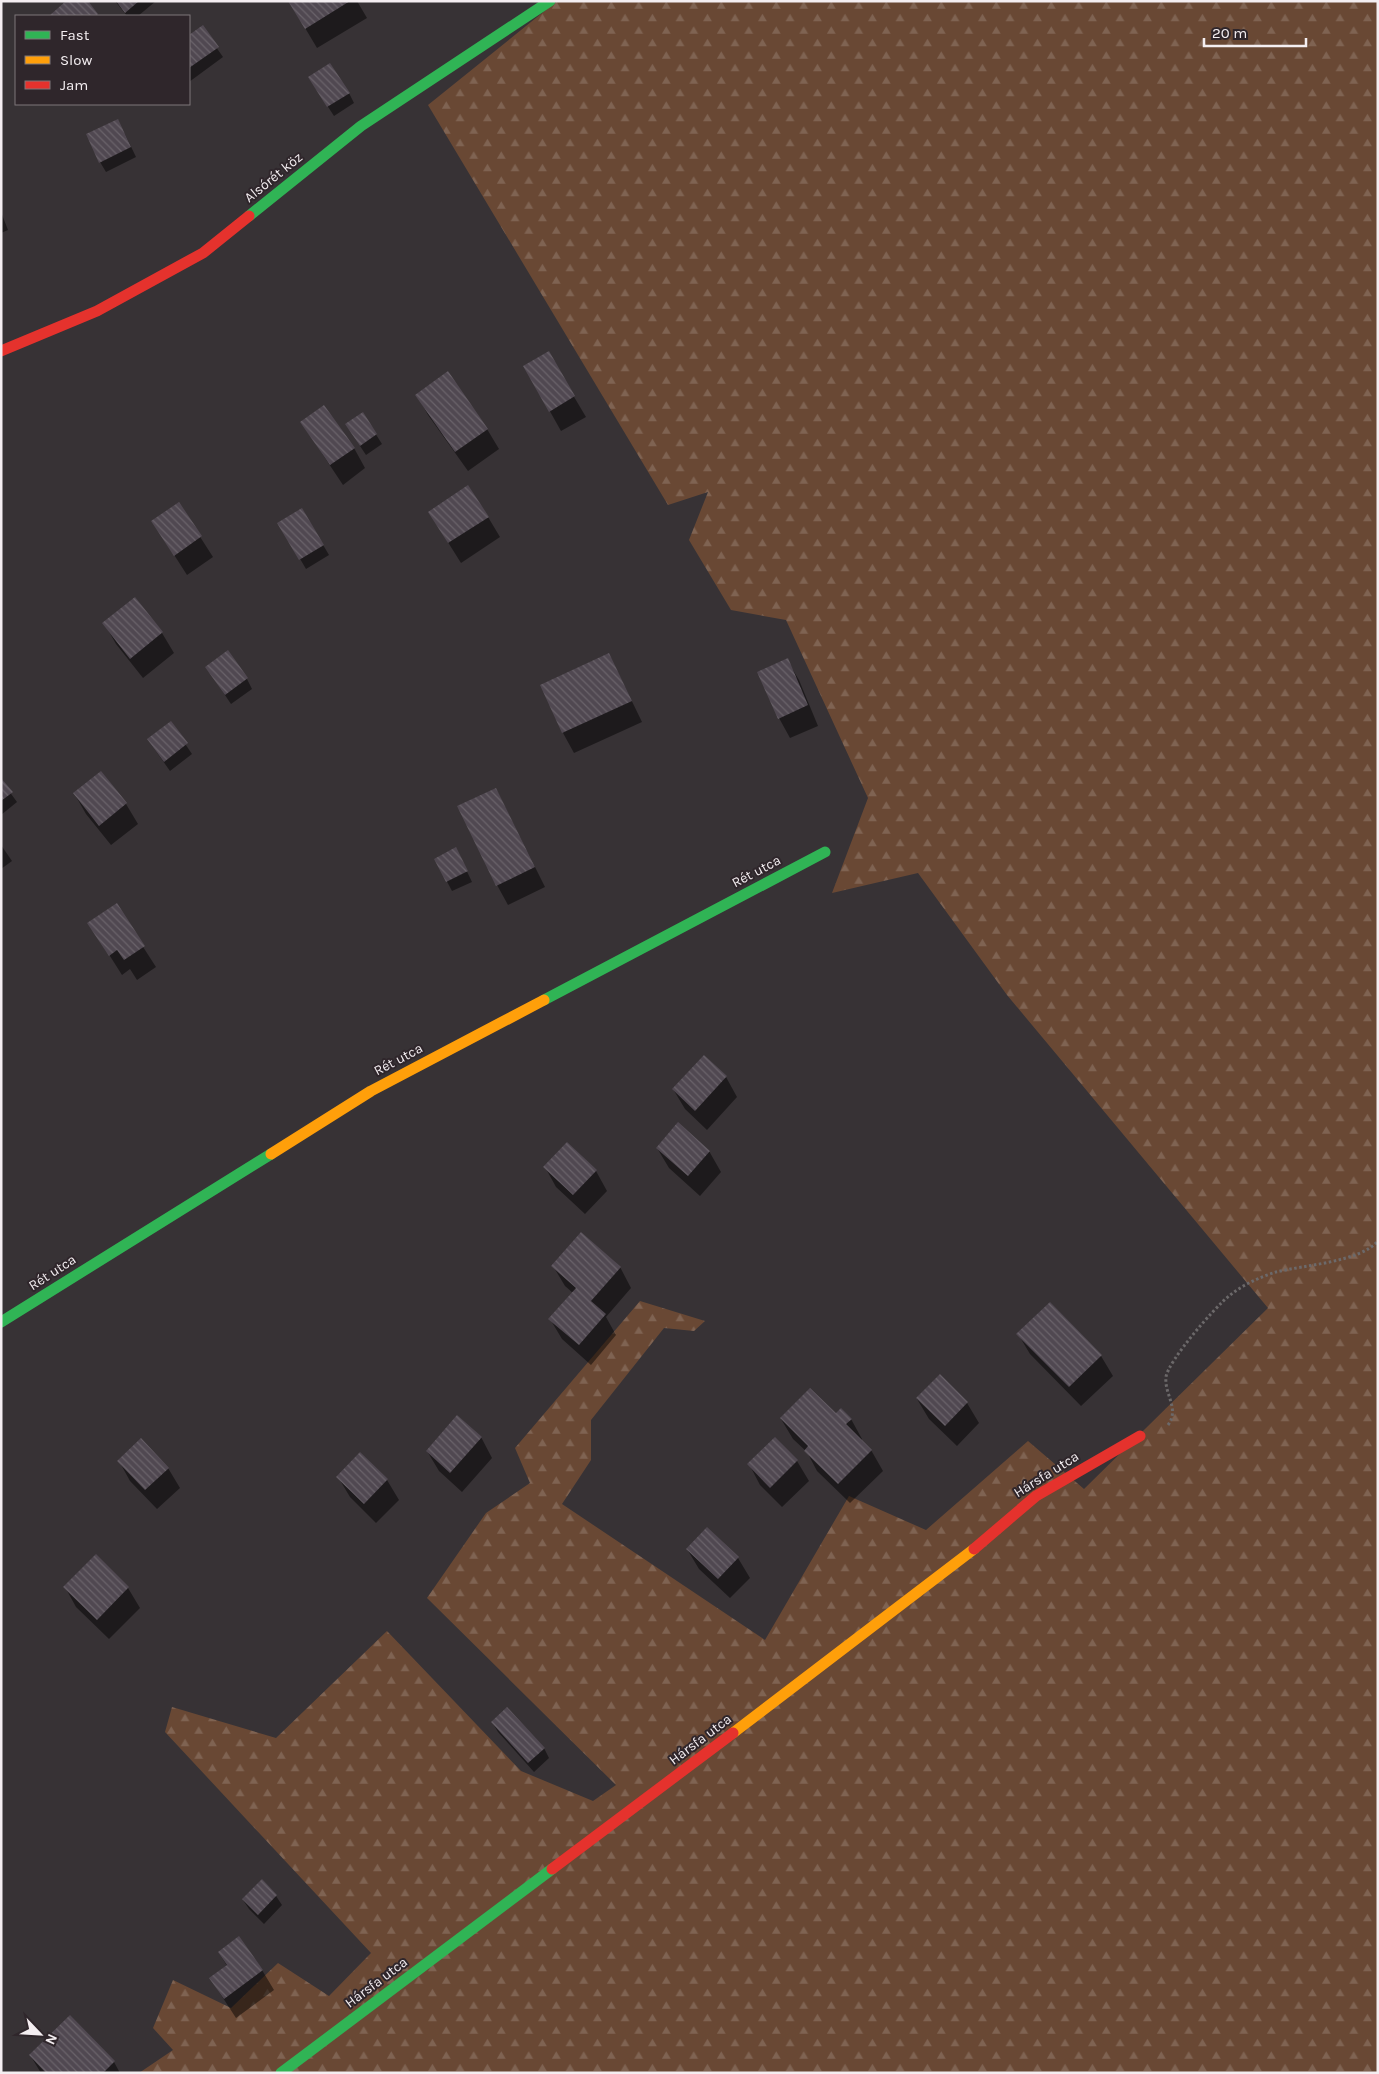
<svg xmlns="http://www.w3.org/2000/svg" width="1379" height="2074" viewBox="0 0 1379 2074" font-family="Karla,sans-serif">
  <defs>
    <pattern id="forest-firs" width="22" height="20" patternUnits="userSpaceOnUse" patternTransform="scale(1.25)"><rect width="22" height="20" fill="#694834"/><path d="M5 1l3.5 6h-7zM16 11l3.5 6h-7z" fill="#7f6352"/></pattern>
    <pattern id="building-back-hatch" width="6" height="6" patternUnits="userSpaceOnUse" patternTransform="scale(1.25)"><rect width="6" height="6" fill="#504851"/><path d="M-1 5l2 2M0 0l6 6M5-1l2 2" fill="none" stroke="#6a636a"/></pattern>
  </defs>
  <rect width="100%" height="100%" fill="#373235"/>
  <!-- forest -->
  <path fill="url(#forest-firs)" d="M557,1H1378V2073H139L173,2050L153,2028L173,1980L231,2008L278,1963L329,1996L371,1953L165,1732L172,1707L276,1738L387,1631L521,1771L593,1801L616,1785L427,1598L486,1513L530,1483L515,1448L640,1301L705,1321L694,1331L664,1328L591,1420V1460L562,1504L765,1640L849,1496L926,1530L1028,1441L1084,1489L1268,1308L1007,995L918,873L832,893L868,798L786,620L731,610L689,540L708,492L668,505L428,105Z"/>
  <!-- shadow -->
  <path fill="#0007" d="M68,1H86L98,16H50Z
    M115,1H156L138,16H127Z
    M289,1H357L367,18L317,48Z
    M202,27L223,57L189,82V37Z
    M315,87L349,93L354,103L334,116Z
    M123,130L136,157L106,172L100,162Z
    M1,212L8,230L1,233Z
    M548,353L586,417L561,431L525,367Z
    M417,395L487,429L499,449L468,471L428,415Z
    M363,414L382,444L366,455L352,434Z
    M301,422L354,448L365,468L343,485Z
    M179,504L213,557L187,575L153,522Z
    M302,509L329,555L306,569L279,523Z
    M429,512L488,517L500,537L461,563Z
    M135,599L162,633L174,653L143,678L116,644L104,623Z
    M609,654L642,722L574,753L563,733Z
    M787,660L799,680L818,726L790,738L779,718Z
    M206,667L247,679L252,689L231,704Z
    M171,723L192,754L170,771L148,740Z
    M1,780L17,802L1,815Z
    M496,789L545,887L508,905L497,885Z
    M74,793L126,804L138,824L111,845L86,814Z
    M1,845L12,861L1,869Z
    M435,859H461L472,882L452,891Z
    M116,905L156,967L137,980L130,969L122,975L89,923Z
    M726,1077L737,1097L707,1130L685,1109L673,1089Z
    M657,1148L709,1151L721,1172L700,1196L669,1168Z
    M545,1167L596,1171L607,1191L585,1214L556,1187Z
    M553,1266L620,1267L631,1288L606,1317L616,1335L591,1365L562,1339L550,1319L573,1293L565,1286Z
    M1018,1334L1101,1356L1113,1376L1081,1406L1030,1354Z
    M940,1375L967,1403L979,1423L957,1446L929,1419L917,1399Z
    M836,1415L851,1419L862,1439L861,1441L871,1450L883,1471L850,1503L817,1471L807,1452L793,1439L781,1419Z
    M481,1437L492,1458L462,1492L439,1471L427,1451Z
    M775,1438L797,1461L809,1481L782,1507L760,1485L749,1464Z
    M119,1461L168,1468L180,1488L157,1509L130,1481Z
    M338,1477L387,1480L399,1500L376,1523L350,1497Z
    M687,1549L738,1558L750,1578L730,1598L699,1569Z
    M96,1556L128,1588L140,1608L109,1639L76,1607L65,1587Z
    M492,1722L544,1748L549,1758L534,1772L498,1732Z
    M262,1881L276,1896L282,1905L264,1924L249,1909L243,1900Z
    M219,1953L262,1970L274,1990L236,2018L210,1978L227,1966Z
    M30,2055L114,2062L120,2073H41Z"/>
  <!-- building -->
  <path fill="url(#building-back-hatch)" d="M66,1H88L98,14L96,16H49Z
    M116,1H139L125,13Z
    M288,1H350L305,29Z
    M203,25L219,47L189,68V35Z
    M330,63L350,93L327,107L308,77Z
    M118,119L131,147L99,163L86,134Z
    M549,351L575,396L549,412L523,366Z
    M448,371L488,429L455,452L415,395Z
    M324,405L355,448L330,465L300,422Z
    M363,412L377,434L360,446L345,424Z
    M468,485L489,517L448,543L428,512Z
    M179,502L202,536L174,556L151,521Z
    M302,508L324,545L299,560L277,523Z
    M135,597L163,632L130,659L102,623Z
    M228,650L248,678L225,695L205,667Z
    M609,653L632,701L562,733L540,685Z
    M788,658L808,705L778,719L757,672Z
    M171,721L188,743L164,762L147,739Z
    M101,771L127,803L99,826L73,793Z
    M1,778L13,792L1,801Z
    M496,788L535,867L496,886L457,806Z
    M456,847L468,871L446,882L434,859Z
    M117,903L145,946L124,960L117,950L109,956L87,923Z
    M704,1055L727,1076L695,1111L672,1089Z
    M678,1122L710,1151L688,1176L656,1148Z
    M567,1142L597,1170L573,1195L543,1167Z
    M581,1232L621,1267L591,1301L606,1314L579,1345L548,1319L576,1288L551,1266Z
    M1050,1302L1102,1355L1069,1387L1016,1334Z
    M940,1374L968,1402L945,1426L916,1398Z
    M810,1388L836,1413L841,1408L852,1419L846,1424L872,1450L838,1484L804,1451L808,1446L780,1418Z
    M457,1415L482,1437L450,1473L426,1451Z
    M775,1437L798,1460L770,1488L747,1464Z
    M141,1438L169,1468L145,1490L117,1461Z
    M360,1452L388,1479L364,1504L336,1477Z
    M707,1527L739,1557L718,1579L686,1549Z
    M96,1554L129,1587L97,1620L63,1587Z
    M507,1707L545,1748L528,1763L491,1722Z
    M262,1879L277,1895L258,1915L242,1899Z
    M239,1936L263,1970L224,1999L209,1978L227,1965L218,1952Z
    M70,2015L115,2061L103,2073H46L29,2055Z"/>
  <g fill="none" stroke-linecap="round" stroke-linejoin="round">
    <!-- path -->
    <path stroke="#6c696a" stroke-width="3" stroke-dasharray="2.5 2.5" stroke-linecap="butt" d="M1168,1425C1180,1409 1164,1394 1166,1377C1168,1361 1215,1307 1229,1296C1242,1285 1260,1277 1276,1272C1304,1265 1360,1262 1378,1241"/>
    <!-- fast -->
    <path stroke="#30b455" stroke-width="11" d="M249,216L361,126L550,1
      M544,1000L825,852
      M1,1322L271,1154
      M281,2073L552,1869"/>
    <!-- slow -->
    <path stroke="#ff9f0a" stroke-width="11" d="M271,1154L371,1091L544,1000
      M733,1733L974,1549"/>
    <!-- jam -->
    <path stroke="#e5322d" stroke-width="11" d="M1,351L97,311L203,253L249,216
      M974,1549L1036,1496L1140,1436
      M552,1869L733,1733"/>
  </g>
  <g text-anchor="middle" stroke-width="4" stroke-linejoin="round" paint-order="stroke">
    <!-- street labels -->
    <g font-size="14" fill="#f4eef1" stroke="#2f262b">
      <text transform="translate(273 177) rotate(-39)" y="5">Alsórét köz</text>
      <text transform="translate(756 871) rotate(-28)" y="5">Rét utca</text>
      <text transform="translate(398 1059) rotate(-28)" y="5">Rét utca</text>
      <text transform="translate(52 1272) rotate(-33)" y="5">Rét utca</text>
      <text transform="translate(1046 1474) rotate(-32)" y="5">Hársfa utca</text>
      <text transform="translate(700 1739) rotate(-37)" y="5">Hársfa utca</text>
      <text transform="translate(376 1982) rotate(-37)" y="5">Hársfa utca</text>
    </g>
  </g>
  <!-- border -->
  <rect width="1379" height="2074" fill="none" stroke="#f4eef1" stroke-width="5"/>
  <!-- legend -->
  <rect x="15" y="15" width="175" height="90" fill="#2f262b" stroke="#7e767a"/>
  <rect x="25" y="31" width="25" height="8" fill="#30b455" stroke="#7e767a"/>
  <text x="60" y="40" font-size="15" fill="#f4eef1">Fast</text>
  <rect x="25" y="56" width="25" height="8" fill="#ff9f0a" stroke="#7e767a"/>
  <text x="60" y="65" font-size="15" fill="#f4eef1">Slow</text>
  <rect x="25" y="81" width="25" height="8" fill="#e5322d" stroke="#7e767a"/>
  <text x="60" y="90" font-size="15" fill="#f4eef1">Jam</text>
  <!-- north arrow -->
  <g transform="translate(40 2034) rotate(115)" stroke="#2f262b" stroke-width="4" paint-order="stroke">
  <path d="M0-4L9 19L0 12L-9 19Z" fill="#f4eef1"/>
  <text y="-8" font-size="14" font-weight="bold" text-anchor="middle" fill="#f4eef1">N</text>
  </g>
  <!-- scale -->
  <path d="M1204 38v8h102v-8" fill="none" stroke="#f4eef1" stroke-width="2.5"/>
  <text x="1212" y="38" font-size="15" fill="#f4eef1" stroke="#2f262b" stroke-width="4" paint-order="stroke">20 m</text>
</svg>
